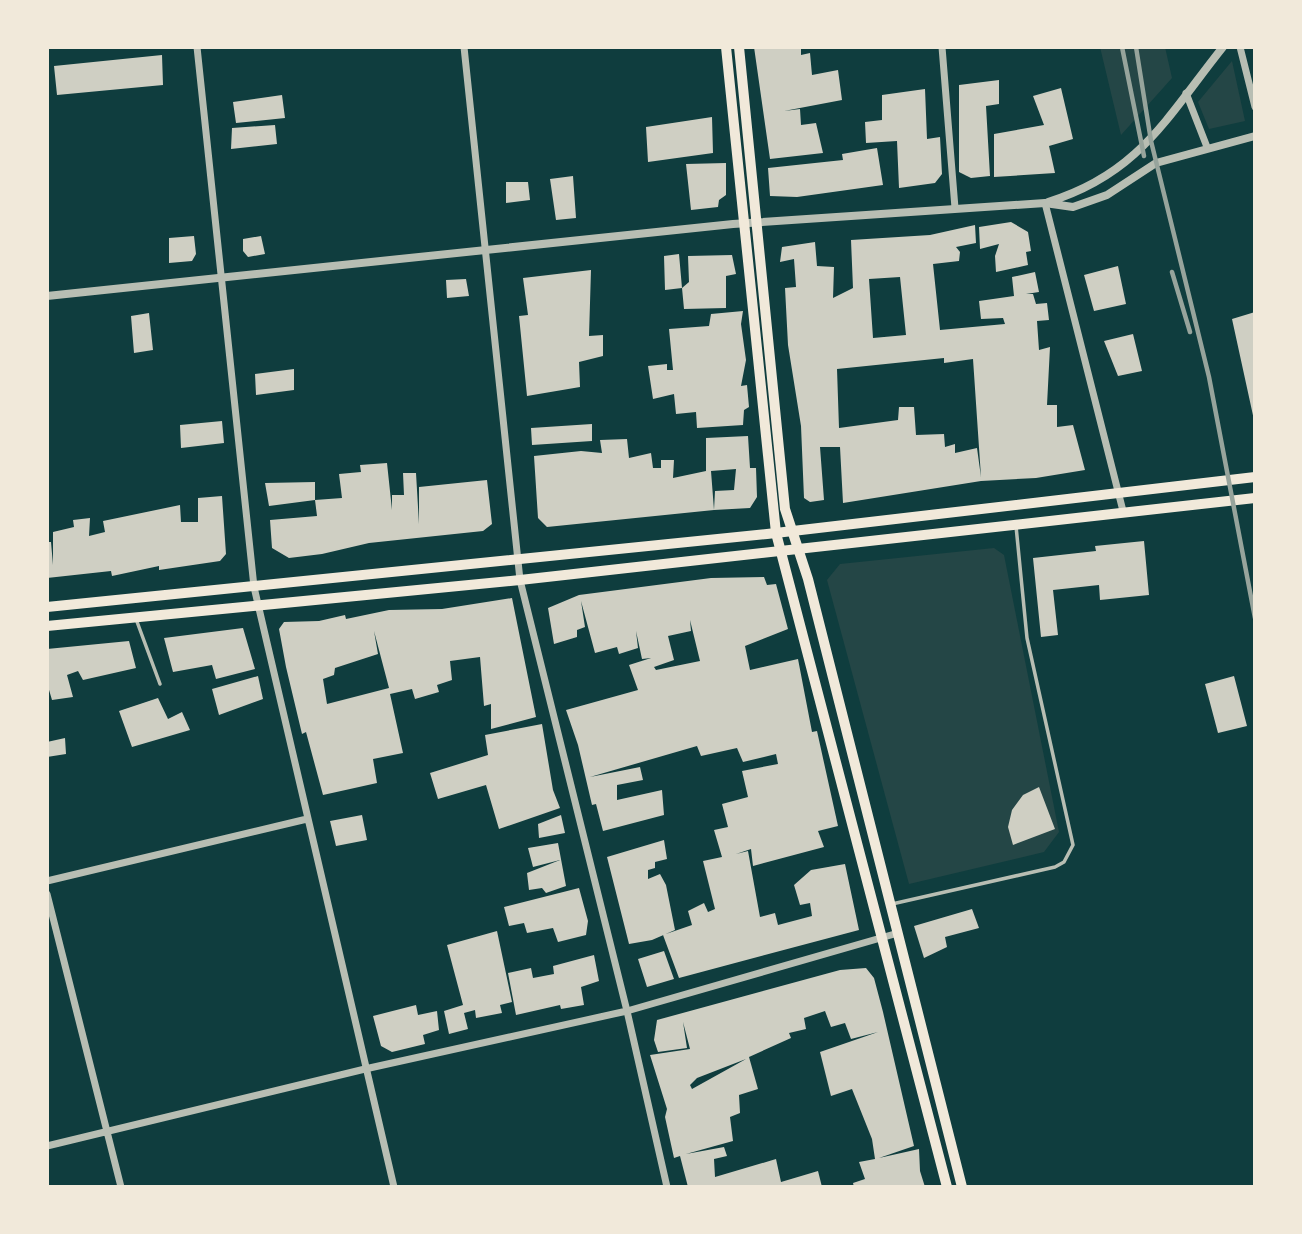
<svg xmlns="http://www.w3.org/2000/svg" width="1302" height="1234" viewBox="0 0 1302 1234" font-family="Jost,sans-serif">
  <rect width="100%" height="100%" fill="#0f3d3e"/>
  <!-- green -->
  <path fill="#244646" d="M1100,47H1165L1172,78L1121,135Z
    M1232,61L1245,121L1209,129L1198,102Z
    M994,548L1004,555L1059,832L1044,852L909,884L827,580L840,564Z"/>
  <!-- building -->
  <path fill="#cfcfc3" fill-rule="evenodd" d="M754,47H801V55L810,53L812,75L838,70L842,100L784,111L800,109L801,125L816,123L823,153L770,159Z
    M162,55L163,85L57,95L54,66Z
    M999,80V104L986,106L990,176L971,178L959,172V85Z
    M1061,88L1073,139L1049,146L1055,173L994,177V134L1044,125L1033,96Z
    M925,89L927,139L940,137L942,174L935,183L899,188L897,141L866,143L865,122L882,120V95Z
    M282,95L285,118L236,123L233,102Z
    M712,117L713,153L648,162L646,127Z
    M275,125L277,144L231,149L232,128Z
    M877,148L883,185L797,197L770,196L768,168L843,160L842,154Z
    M726,163V195L719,200L718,207L691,210L686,164Z
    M573,176L576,218L556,220L550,179Z
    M506,182H528L530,200L506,203Z
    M1011,222L1028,232L1031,251L1026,252L1028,265L996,272L995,256L999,244L980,249L979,227Z
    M975,225L976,243L956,247L960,252L959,261L933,264L940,330L1005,324L1003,318L981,319L979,301L1014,296L1012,277L1035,272L1039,292L1026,294H1033L1036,304L1047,303L1049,320L1037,321L1039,350L1050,347L1047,405H1057V427L1073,425L1085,470L1036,478L981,481L843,503L840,447H820L824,500L810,502L804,498L801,426L788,345L785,288L796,287L794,259L780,262L782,247L815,242L817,266L834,267L833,298L853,288L851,240L930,235ZM900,277L906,335L873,338L869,279ZM944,358V363L973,359L981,477L977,448L955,453V444L945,447L944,434L916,435L914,407H899L898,420L839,428L837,369Z
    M194,236L196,254L192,261L169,263V238Z
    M261,236L265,254L248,257L243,251V239Z
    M679,254L682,288L665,290L664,256Z
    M732,255L736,274L726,276V308L684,309L682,288L689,282L688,256Z
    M1118,266L1126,304L1094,311L1084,275Z
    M591,270L589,336L603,335V356L579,362L580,387L527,396L519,316L528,315L523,278Z
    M466,279L469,296L447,298L446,280Z
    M743,311L741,324L746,360L741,386L747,385L749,407L744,410L743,425L697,428L696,412L676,414L674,394L653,399L648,366L667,364V370H673L669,329L709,326L711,314Z
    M1255,312V420H1254L1232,319Z
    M149,313L153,350L134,353L131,316Z
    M1133,334L1142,371L1118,376L1104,341Z
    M294,369V390L256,395L255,374Z
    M222,421L224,443L181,448L180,425Z
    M592,424V441L532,445L531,428Z
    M748,436L750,468H756L757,497L750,508L714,510L715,491L734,490L736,469L711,471L714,510L547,527L538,518L534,456L581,451L602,453L600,440L627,439L629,458L651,453L653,468H661V460H674L673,478L706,471V438Z
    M387,463L392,510V495H404L403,473H416L419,524V487L487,480L492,524L483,531L369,543L322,554L289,558L272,548L270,520L317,516L315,500L269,506L265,483L315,482V500L342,498L339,474L361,472L360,465Z
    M222,496L226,554L220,561L159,570V566L112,576L111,571L47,578V542H51L53,565V532L74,527L73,520L90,518L89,536L105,532L103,521L180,505L181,522H198V498Z
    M1144,541L1149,595L1100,600L1099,585L1053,590L1058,635L1041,637L1033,558L1096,551L1095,546Z
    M764,577L767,585L776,584L788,629L745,646L750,670L798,659L812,732L817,731L838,826L818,831L824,847L753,866L751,849L736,854L748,851L760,917L775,913L778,925L812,916L810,903L800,905L794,885L811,870L845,864L859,930L679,978L663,935L692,925L688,911L704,903L708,912L715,909L703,861L722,857L714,830L728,827L722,804L748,797L742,771L778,764L776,754L743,762L737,748L701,756L697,746L590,777L640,767L643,780L617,785V800L662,790L664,815L603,831L596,804L592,805L578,745L566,710L638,690L629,665L651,658L642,659L636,631L638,648L619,654L617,647L595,653L581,601L585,627L577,630V637L554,644L548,608L579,595L711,578ZM690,620L700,661L656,670L654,667L674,660L668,636L691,631Z
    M512,598L536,717L491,729V704L484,706L480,657L450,661L452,680L437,685L439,692L415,699L412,689L390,694L403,753L373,759L377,783L323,795L306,732L302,734L286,667L279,629L284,622L319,621L345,615L346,619L389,610L442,609ZM374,631L389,688L327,704L323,679L334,675L335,668L378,654Z
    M243,628L255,669L216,679L212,665L173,672L164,638Z
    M129,641L136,668L83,680L78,671L67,675L73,697L52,700L47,683V649Z
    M258,676L263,699L219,715L212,689Z
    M1234,676L1247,726L1218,733L1205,684Z
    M158,698L168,719L182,712L190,730L132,747L119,711Z
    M542,724L553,790L560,808L499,829L486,785L438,799L430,773L488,755L485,735Z
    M65,738L66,754L47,757V742Z
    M1039,787L1055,829L1013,845L1008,827L1012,810L1023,795Z
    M362,815L367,840L336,846L330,821Z
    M561,815L565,833L539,838L538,824Z
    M664,840L667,859L655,862V868L648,870V879L660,874L666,885L675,930L652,940L629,944L607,857Z
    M558,843L566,886L546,893L542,888L529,890L527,873L560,860L533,867L528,848Z
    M579,888L588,921L586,935L558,942L553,928L527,933L524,923L509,926L504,907Z
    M972,909L979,928L945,937L947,947L924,958L914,926Z
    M497,931L512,1002L500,1005L502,1013L476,1018L475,1010L464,1013L468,1029L449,1034L444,1011L463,1005L447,945Z
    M664,951L674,979L647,987L638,959Z
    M594,955L599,981L581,987L584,1005L561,1009L560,1005L516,1015L508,973L531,968L533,978L554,974L553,966Z
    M866,968L874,978L883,1012L914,1146L879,1158L919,1149L920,1171L925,1187H854L853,1183L865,1179L859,1162L875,1159L872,1139L852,1089L831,1096L820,1052L878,1032L851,1039L845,1023L831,1027L825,1011L804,1018L806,1029L789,1033L791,1038L749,1057L758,1089L739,1095L740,1113L730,1117L733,1141L686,1154L724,1147L727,1156L714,1159L715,1177L776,1159L781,1182L818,1171L822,1187H688L680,1156L674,1158L665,1117L667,1109L650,1055L690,1049L683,1022L687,1048L658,1052L654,1040L657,1020L840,970ZM746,1059L692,1089L690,1085L697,1078Z
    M416,1005L418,1015L437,1011L439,1030L423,1035L425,1044L392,1052L381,1046L373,1016Z"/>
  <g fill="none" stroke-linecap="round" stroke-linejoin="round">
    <!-- service -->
    <path stroke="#b8beb3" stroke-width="3.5" d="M136,619L160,684
      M892,904L1055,867L1064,862L1073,845L1027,638L1016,526"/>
    <!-- minor -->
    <path stroke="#b8beb3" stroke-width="7" d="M197,47L254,587L394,1187
      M464,47L520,580L627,1011L667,1187
      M942,47L955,208
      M1240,47L1255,107
      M1186,93L1207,147
      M1045,203L1123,511
      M47,881L307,819
      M47,894L121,1187
      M47,1146L365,1069L627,1011L898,933"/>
    <!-- tertiary -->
    <path stroke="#b8beb3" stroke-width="8" d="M1048,202C1139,174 1167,117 1223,47
      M47,296L733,224L1045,203L1073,207L1107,195L1156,163L1255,136"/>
    <!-- secondary -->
    <path stroke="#f1e9da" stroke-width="10" d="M726,47L776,533L947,1187
      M739,47L785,509L808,579L962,1187"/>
    <!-- primary -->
    <path stroke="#f1e9da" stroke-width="10" d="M47,607L767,534L1255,477
      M47,626L520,580L1255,498"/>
    <!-- rail -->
    <path stroke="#97a49c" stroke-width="4.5" d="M1122,47L1144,156
      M1136,47L1151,141L1209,377L1255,618
      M1172,272L1190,332"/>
  </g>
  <!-- border -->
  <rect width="1302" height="1234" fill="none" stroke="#f1e9da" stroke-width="98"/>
</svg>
